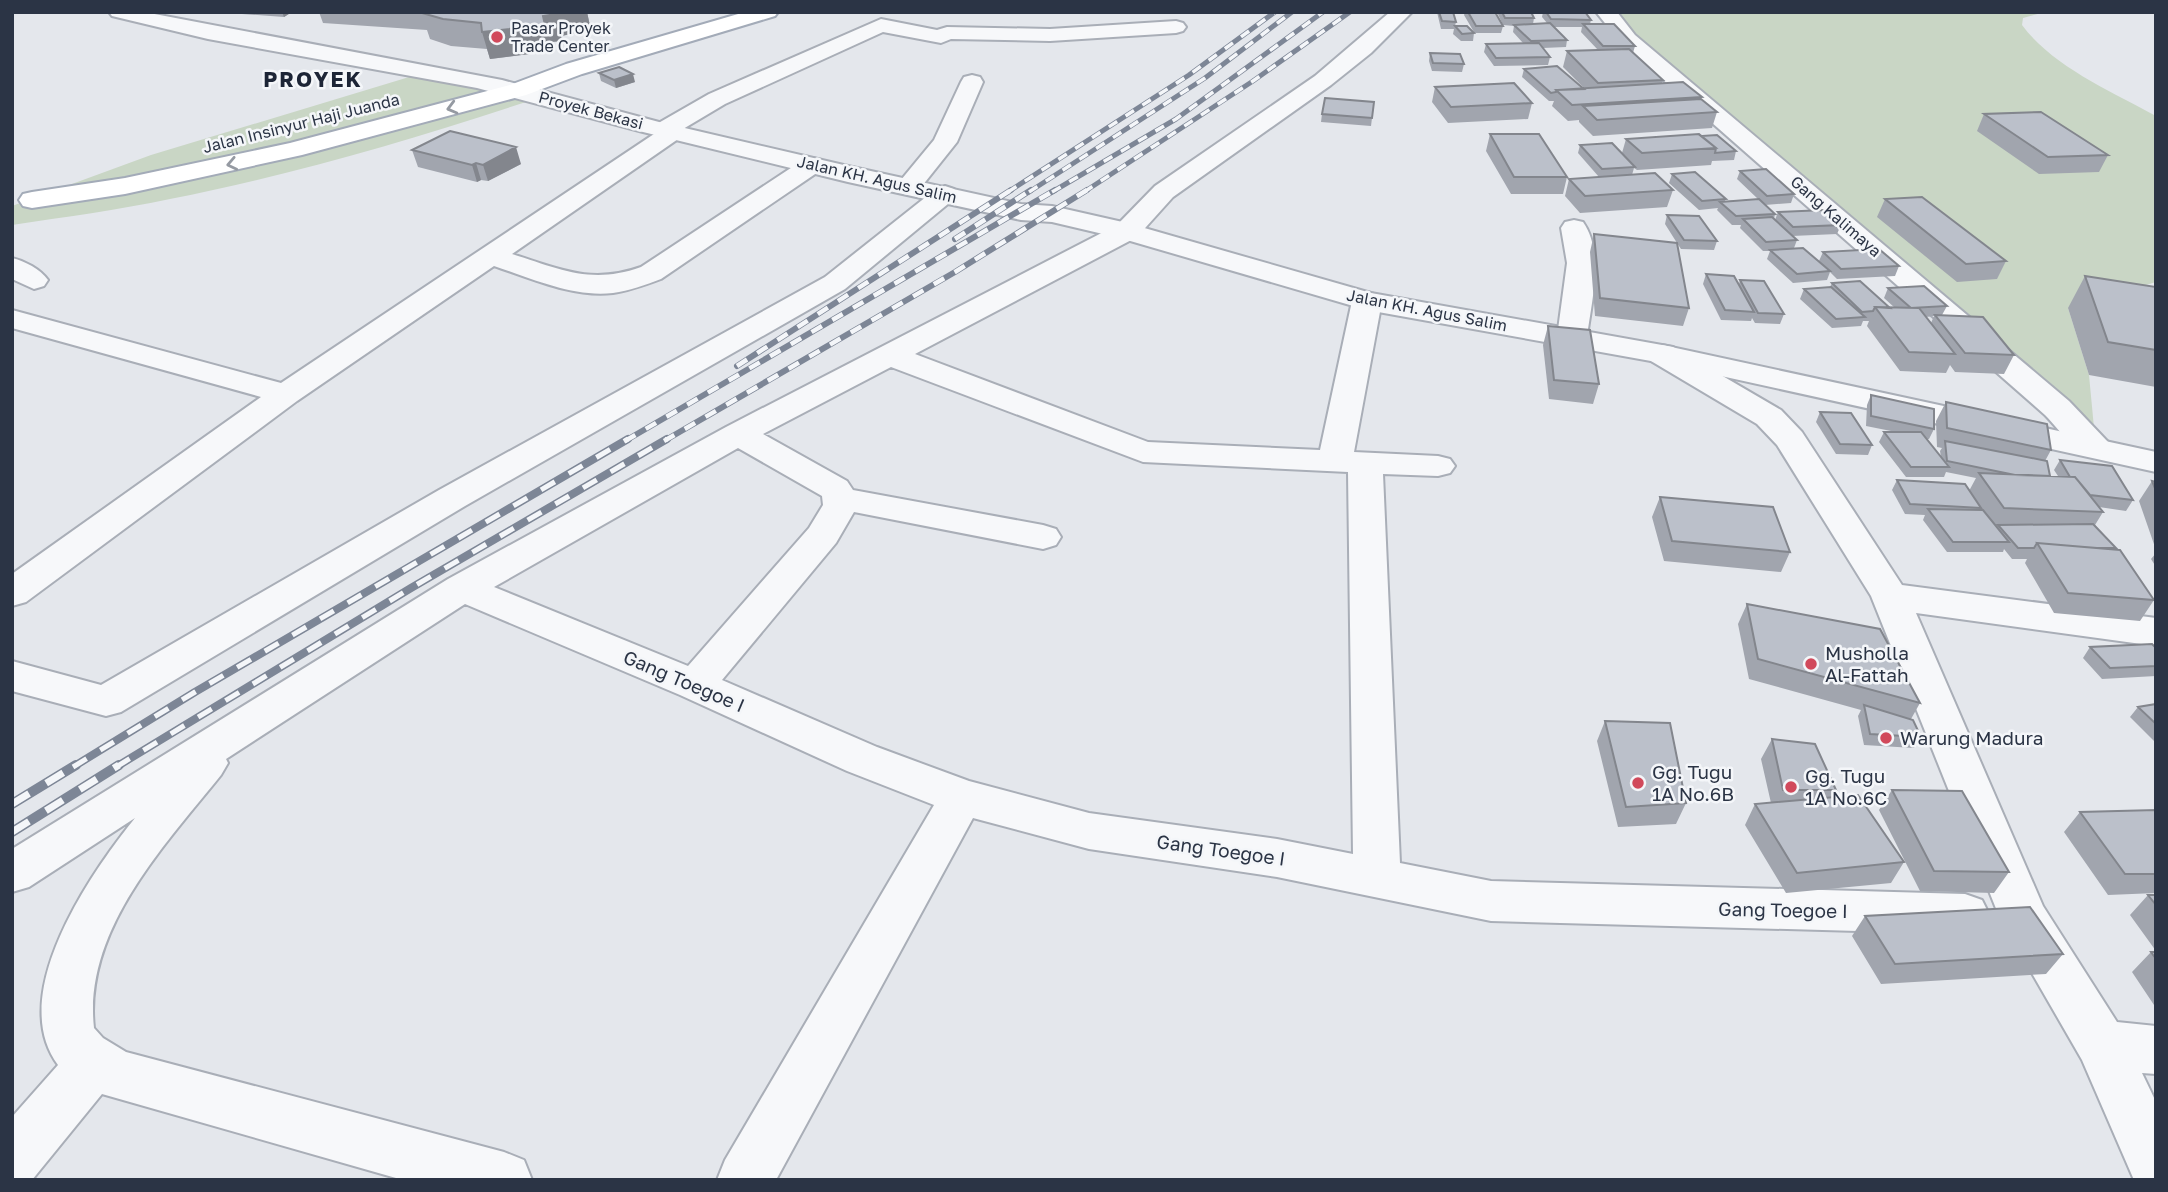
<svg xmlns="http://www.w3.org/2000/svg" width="2168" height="1192" viewBox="0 0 2168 1192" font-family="'Golos Text',sans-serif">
  <rect width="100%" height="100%" fill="#e4e7ec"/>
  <!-- green -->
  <path fill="#c9d6c5" d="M1606,12H2045L2023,18L2022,25C2052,66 2112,92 2156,116V282L2068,308L2089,375L2096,449Z
    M429,71L544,96C421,137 297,174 170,199C118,210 65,217 12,225V206L151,155Z"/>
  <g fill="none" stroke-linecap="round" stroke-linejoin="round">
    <defs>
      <path id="minor" d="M1390,12H1412L1371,53L1331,85L1173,197L1137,237L915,354L1148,442L1320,450L1352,301L1357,295L1367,292L1377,295L1382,301L1354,452L1438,456L1450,459L1455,466L1450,473L1438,476L1383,474L1400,863L1491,881L1965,894L1982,900L1989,914L1982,928L1965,934L1491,921L1277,877L1089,849L973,818L776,1180H717L725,1160L934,805L847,771L680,695L465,604L226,759L228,763L221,775C165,845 83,930 94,1028L103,1038L126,1052L504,1152L524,1160L532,1180H403L102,1094L32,1180H12V1117L58,1065C6,995 90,874 135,818L29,887L12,892V849L448,579L726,427L1117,225L1155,186L1315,76ZM891,367L1143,462L1348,472L1353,854L1277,839L1089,813L969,781L877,747L722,680L836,543L854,512L1043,549L1056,545L1061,537L1056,529L1043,525L853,490L847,481L763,434ZM738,448L822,496L823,505L809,528L688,666L494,587Z
        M1596,12H1617L1635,35L2069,401L2108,442L2113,449L2108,456C2079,463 2064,434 2045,415L1621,43Z
        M881,19L937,30L947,27L1050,29L1176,21L1183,23L1186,27L1183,31L1176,33L1050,41L951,39L941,43L883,32L725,104L683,129L685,132L681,137L512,254C560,269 591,285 641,267L803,160L812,158L821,160L824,165L821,170L661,279C645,285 629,291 613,293C574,298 530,278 494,266L297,401L26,602L12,606V574L261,397L12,328V310L281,383L654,134L651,130L655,125L709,94Z
        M972,75L980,77L983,82L957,142L918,191L909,194L900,191L896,186L934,140L961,82L964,77Z
        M945,186L954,189L958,194L954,199L845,289L465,506L121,712L106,716L12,691V661L101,685L439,490L825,277L936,189Z
        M1574,220L1583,222C1605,253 1591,303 1587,337L1583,343L1572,346L1561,343L1557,337L1567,263L1561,228L1565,222Z
        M12,258C25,261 40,269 48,280L44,286L34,289L12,279Z
        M1662,345L1673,347L1781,410L1802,432L1902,585L2156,618V646L1916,613L2043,906L2117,1022L2156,1026V1074L2142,1073L2156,1102V1180H2134L2082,1060L1999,916L1871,596L1777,445L1757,424L1651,361L1647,354L1651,347Z"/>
      <path id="tertiary" d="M109,12H144L502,80L659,122L848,166L1021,204L1052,206L1127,223L1371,293L1662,345L2156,452V472L1662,363L1367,310L1120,238L1052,222L1021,220L848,182L643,132L477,88L208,39L112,16Z"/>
      <path id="primary" d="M745,12H778L775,16L582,74L526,95L302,155L125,194L32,208L23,206L19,200L23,194L32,192L125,178L290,143L510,85L566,64Z"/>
    </defs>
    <!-- minor casing -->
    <use href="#minor" stroke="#a9aeb7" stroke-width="4"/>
    <!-- tertiary casing -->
    <use href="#tertiary" stroke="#a9aeb7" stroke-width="4"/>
    <!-- primary casing -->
    <use href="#primary" stroke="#a3abb8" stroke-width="4"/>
    <!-- minor -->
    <use href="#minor" fill="#f7f8fa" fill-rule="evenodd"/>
    <!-- tertiary -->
    <use href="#tertiary" fill="#f7f8fa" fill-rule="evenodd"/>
    <!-- primary -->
    <use href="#primary" fill="#fff" fill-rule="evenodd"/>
    <defs>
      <path id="rail-far3" d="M1008,192L1189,75L1275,12
        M1029,192L1205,78L1292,12
        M1052,192L1176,119L1323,12
        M1084,192L1253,81L1350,12"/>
      <path id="rail-far2" d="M955,239L1031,190
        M737,366L1011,190
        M625,441L1055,190
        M664,441L955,272L1087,190"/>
      <path id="rail-far1" d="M73,767L195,692L628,439
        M116,767L411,588L667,439"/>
      <path id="rail" d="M12,804L76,765
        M12,832L119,765"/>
    </defs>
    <!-- rail-far3 casing -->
    <use href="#rail-far3" stroke="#7d8696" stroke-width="5"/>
    <!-- rail-far2 casing -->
    <use href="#rail-far2" stroke="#7d8696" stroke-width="6"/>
    <!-- rail-far1 casing -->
    <use href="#rail-far1" stroke="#7d8696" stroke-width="8"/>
    <!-- rail casing -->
    <use href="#rail" stroke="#7d8696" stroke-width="10"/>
    <!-- rail-far3 -->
    <use href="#rail-far3" stroke="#f4f6f9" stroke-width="3.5" stroke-dasharray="10" stroke-linecap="butt"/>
    <!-- rail-far2 -->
    <use href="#rail-far2" stroke="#f4f6f9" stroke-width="4.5" stroke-dasharray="12" stroke-linecap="butt"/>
    <!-- rail-far1 -->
    <use href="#rail-far1" stroke="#f4f6f9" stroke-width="5" stroke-dasharray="16" stroke-linecap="butt"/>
    <!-- rail -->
    <use href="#rail" stroke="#f4f6f9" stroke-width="7" stroke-dasharray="20" stroke-linecap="butt"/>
  </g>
  <!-- wall -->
  <path fill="#a1a5ae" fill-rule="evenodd" d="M214,12H292L284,17Z
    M319,12H587L590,26L580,30L581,32L561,36L562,41L550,42L552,51L490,59L487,49L451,46L430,39L427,30L323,23Z
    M1437,12H1453L1456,22L1455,26L1474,32L1464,15L1465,12H1495L1503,26L1501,33H1474L1473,41H1461L1453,34L1454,29H1441Z
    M1497,12H1531L1534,18L1533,24L1547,23L1542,17L1543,12H1589V14H1586L1591,20L1590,24L1635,46L1633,53L1663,80L1662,83L1702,97L1701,99L1717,112L1712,128L1593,136L1579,122V120L1568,121L1552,106L1554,101H1549L1522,77L1524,69L1584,88L1563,67L1567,51L1598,50L1581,32L1582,27H1554L1567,40L1566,47L1543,48L1550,57L1548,65L1494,66L1484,52L1486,44L1523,43L1513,32L1514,26L1503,25Z
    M1430,53L1464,64L1462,72L1432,71L1429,61Z
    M599,73L635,82L616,88L601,81Z
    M1435,87L1532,103L1528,119L1448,123L1432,102Z
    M1374,102L1371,126L1321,122L1322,114Z
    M1984,114L2108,155L2099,172L2039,174L1977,131Z
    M1490,134L1567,177L1563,194H1511L1486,151Z
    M1701,136L1736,151L1734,160L1712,161L1711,165L1637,170L1634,168L1632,175L1673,190L1667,207L1580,213L1565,196L1569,179L1599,177L1578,153L1580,145L1622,153L1626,139Z
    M412,150L521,164L488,181L481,180L477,182L418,167Z
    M1740,171L1794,194L1791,203L1765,205L1775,214L1774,219L1775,220L1778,212L1841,225L1837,234L1792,236L1797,240L1794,248L1819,261L1823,252L1899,266L1895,276L1837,279L1830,272L1827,280L1793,283L1767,259L1770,251H1763L1740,228L1741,225H1732L1717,210L1718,208L1699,210L1669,183L1672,174L1726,199L1725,201L1758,199L1737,179Z
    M1885,199L2006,261L1997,279L1957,282L1877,217Z
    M1667,215L1717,241L1714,250L1681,249L1677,243L1689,308L1683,326L1595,316L1590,252L1594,234L1677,243L1665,224Z
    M1706,274L1739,284L1740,280L1784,314L1780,324L1755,323L1752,318L1751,321L1721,320L1703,284Z
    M2085,276L2156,287V387L2089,375L2068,308Z
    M1832,283L1890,308H1895L1884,298L1888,288L1947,306L1942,315L2014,355L2004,374L1955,372L1950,365L1946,373L1900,371L1867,326L1869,321H1863L1861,326L1832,328L1800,299L1804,289L1830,287ZM1934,316L1931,323L1926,317Z
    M1548,326L1599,384L1593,404L1549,399L1543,345Z
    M1871,395L1934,429L1929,439H1926L1941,457L1940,451L1942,448L1937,447L1936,421L1946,402L2051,450L2045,461L2050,476H2058L2054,470L2060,460L2133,500L2126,511L2099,507L2103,512L2095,525L2116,548L2114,549L2154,600L2140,621L2054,613L2025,563L2027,559H2012L2004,549L2003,552H1947L1923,520L1925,515L1905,514L1892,490L1897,480L1969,491L1976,478L1946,472L1944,477H1906L1879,442L1884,432H1896L1866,426L1867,405Z
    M1820,412L1872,445L1868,455L1836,454L1816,422Z
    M2152,481L2156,482V550L2139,501Z
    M1660,497L1790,552L1781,572L1664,561L1652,517Z
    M2156,553V567L2151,559Z
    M1747,604L1920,703L1911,719L1921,737L1914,748L1864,745L1858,716L1861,710L1749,679L1738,624Z
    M2090,647L2156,648V676L2102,679L2083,658Z
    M2156,704V743L2130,717L2138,707Z
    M1605,721L1686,803L1676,824L1618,827L1597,741Z
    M1772,739L1836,790L1832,797L1904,862L1891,883L1786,893L1745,825L1755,804L1771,803L1761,759Z
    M1892,790L2009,872L1994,893L1920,891L1879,810Z
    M2156,810V893L2108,895L2064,832L2080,812Z
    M2148,895H2156V951L2130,915Z
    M1865,916L2063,954L2046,974L1881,984L1852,936Z
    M2151,952L2156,959V1008L2132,972Z"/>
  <!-- shaded-wall -->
  <path fill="#83868d" d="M282,12H292L284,17Z
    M555,12H587L590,26L580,30L581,32L561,36L562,41L550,42L552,51L490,59L482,32Z
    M633,74L635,82L616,88L614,80Z
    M516,147L521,164L488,181L483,165Z
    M476,163L481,180L477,182L472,165Z"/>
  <!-- building -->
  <path fill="#bbc0ca" stroke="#83868d" stroke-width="2" d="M423,12H555L556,14L543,16L545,25L482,32L481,23L443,19L422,13Z
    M1439,12H1453L1456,22L1442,21Z
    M1468,12H1495L1503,26H1476Z
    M1502,12H1531L1534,18H1505Z
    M1546,12H1585L1591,20L1551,19Z
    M1550,23L1567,40L1531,41L1514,25Z
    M1583,24H1614L1635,46H1603Z
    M1455,26H1467L1474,33L1462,34Z
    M1539,43L1550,57L1496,58L1486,44Z
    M1629,49L1663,80L1598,83L1567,51Z
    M1430,53L1460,54L1464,64L1433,63Z
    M1557,66L1584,89L1556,90V92L1551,93L1524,69Z
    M619,67L633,74L614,80L599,73Z
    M1683,82L1702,97L1572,105L1556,90Z
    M1514,83L1532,103L1451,107L1435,87Z
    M1325,98L1374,102L1372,118L1322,114Z
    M1701,99L1717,112L1597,120L1583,106Z
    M2041,112L2108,155L2048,157L1984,114Z
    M450,131L516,147L483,165L476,163L472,165L412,150Z
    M1490,134H1539L1567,177H1514Z
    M1699,134L1716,148L1642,153L1626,139Z
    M1717,135L1736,151L1715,153L1716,148L1701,136Z
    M1612,143L1635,167L1602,169L1580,145Z
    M1766,169L1794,194L1767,196L1740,171Z
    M1695,172L1726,199L1702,201L1672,174Z
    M1655,173L1673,190L1585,196L1569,179Z
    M1922,197L2006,261L1966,264L1885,199Z
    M1759,199L1775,214L1736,216L1720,202Z
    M1825,210L1841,225L1793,227L1778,212Z
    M1667,215L1699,216L1717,241L1684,240Z
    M1772,217L1797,240L1766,242L1743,219Z
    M1594,234L1677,243L1689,308L1600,298Z
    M1803,248L1830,271L1797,274L1770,250Z
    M1879,249L1899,266L1841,269L1823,252Z
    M1706,274L1734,276L1754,312L1725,310Z
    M2085,276L2156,287V350L2108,342Z
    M1740,280L1764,281L1784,314L1758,313Z
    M1860,281L1890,308L1875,307L1873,311L1862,312L1832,283Z
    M1924,286L1947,306L1911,308L1888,288Z
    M1831,287L1865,317L1836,319L1804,289Z
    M1875,307L1919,308L1955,354L1909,352Z
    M1935,315L1983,317L2014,355L1965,353Z
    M1548,326L1590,330L1599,384L1554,380Z
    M1871,395L1934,409V429L1871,416Z
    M1946,402L2047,424L2051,450L1947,428Z
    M1820,412L1851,413L1872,445L1840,444Z
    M1884,432H1921L1949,467H1911Z
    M1945,441L2047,461L2050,476L2015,475L1947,461Z
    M2060,460L2112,466L2133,500L2090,495L2075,477H2070Z
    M1979,473L2075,477L2103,512L2004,508Z
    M1897,480L1965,484L1981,508L1910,504Z
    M2152,481L2156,482V491Z
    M1660,497L1773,507L1790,552L1672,541Z
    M1928,509L1983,510L2009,542H1953Z
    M2093,524L2116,548H2097L2037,543L2034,548H2018L1998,525Z
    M2037,543L2120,550L2154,600L2068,593Z
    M1747,604L1880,629L1920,703L1758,659Z
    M2152,644L2156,648V666L2110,668L2090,647Z
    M2156,704V724L2138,707Z
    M1864,705L1913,720L1921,737L1870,734Z
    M1605,721L1670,723L1686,803L1626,807Z
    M1772,739L1815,744L1836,790H1783Z
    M1892,790L1962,791L2009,872L1934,871Z
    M1858,795L1904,862L1797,873L1755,804Z
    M2156,810V874H2125L2080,812Z
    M2148,895H2156V905Z
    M2030,907L2063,954L1895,964L1865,916Z
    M2151,952H2156V959Z"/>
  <!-- one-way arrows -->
  <defs><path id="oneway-chevron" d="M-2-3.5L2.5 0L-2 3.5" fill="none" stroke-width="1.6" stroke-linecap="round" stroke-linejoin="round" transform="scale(1.75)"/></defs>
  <g stroke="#959aa2">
    <use href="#oneway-chevron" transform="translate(452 108) rotate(165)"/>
    <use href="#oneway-chevron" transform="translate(232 164) rotate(168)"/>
  </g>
  <!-- markers -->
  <g fill="#d1495b" stroke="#f4f6f9" stroke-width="2.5">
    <circle cx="497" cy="37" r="7"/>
    <circle cx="1811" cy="664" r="7"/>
    <circle cx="1886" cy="738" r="7"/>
    <circle cx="1638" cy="783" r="7"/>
    <circle cx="1791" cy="787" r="7"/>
  </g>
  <g text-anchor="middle" stroke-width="5" stroke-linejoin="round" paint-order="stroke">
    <!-- far-poi labels -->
    <g font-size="16" fill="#2b3445" stroke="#f4f6f9" text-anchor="start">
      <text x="511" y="34">Pasar Proyek<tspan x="511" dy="18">Trade Center</tspan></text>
    </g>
    <!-- far-street labels -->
    <g font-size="16" fill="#2b3445" stroke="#f4f6f9">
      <text transform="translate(591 110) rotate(15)" y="6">Proyek Bekasi</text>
      <text transform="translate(301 123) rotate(-14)" y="6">Jalan Insinyur Haji Juanda</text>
      <text transform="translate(877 179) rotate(13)" y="6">Jalan KH. Agus Salim</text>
      <text transform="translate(1836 216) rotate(41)" y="6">Gang Kalimaya</text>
      <text transform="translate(1427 310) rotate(11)" y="6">Jalan KH. Agus Salim</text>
    </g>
    <!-- poi labels -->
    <g font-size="19" fill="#2b3445" stroke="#f4f6f9" text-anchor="start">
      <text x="1825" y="660">Musholla<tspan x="1825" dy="22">Al-Fattah</tspan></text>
      <text x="1900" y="745">Warung Madura</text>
      <text x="1652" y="779">Gg. Tugu<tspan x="1652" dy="22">1A No.6B</tspan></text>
      <text x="1805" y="783">Gg. Tugu<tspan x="1805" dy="22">1A No.6C</tspan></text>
    </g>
    <!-- street labels -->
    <g font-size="19" fill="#2b3445" stroke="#f4f6f9">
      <text transform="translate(684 681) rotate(23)" y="7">Gang Toegoe I</text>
      <text transform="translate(1221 850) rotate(8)" y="7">Gang Toegoe I</text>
      <text transform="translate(1783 910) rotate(1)" y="7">Gang Toegoe I</text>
    </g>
    <!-- far-district labels -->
    <g font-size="21" font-weight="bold" letter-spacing="2" fill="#1d2536" stroke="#f4f6f9">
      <text x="313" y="87">PROYEK</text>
    </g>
  </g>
  <!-- border -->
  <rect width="2168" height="1192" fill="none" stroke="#2b3445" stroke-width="28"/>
</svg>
